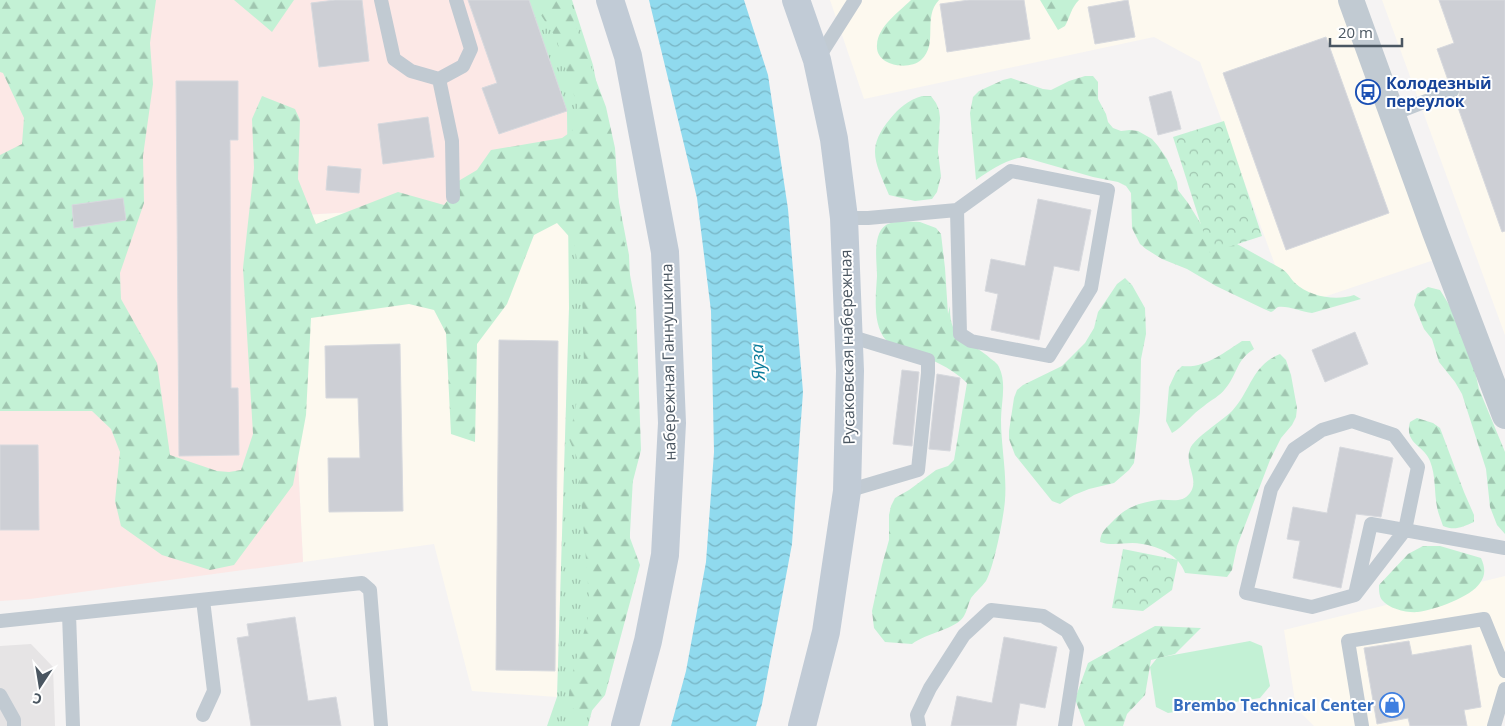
<svg xmlns="http://www.w3.org/2000/svg" width="1505" height="726" viewBox="0 0 1505 726" font-family="'Open Sans',sans-serif">
  <defs>
    <pattern id="grass-tufts" width="24" height="20" patternUnits="userSpaceOnUse" patternTransform="scale(1.25)"><rect width="24" height="20" fill="#c3f1d5"/><path d="M3 7l-1-3M5 7V3M7 7l1-3M15 17l-1-3M17 17v-4M19 17l1-3" fill="none" stroke="#a0c6b0"/></pattern>
    <pattern id="forest-firs" width="22" height="20" patternUnits="userSpaceOnUse" patternTransform="scale(1.25)"><rect width="22" height="20" fill="#c3f1d5"/><path d="M5 1l3.5 6h-7zM16 11l3.5 6h-7z" fill="#a0c6b0"/></pattern>
    <pattern id="park-crowns" width="20" height="18" patternUnits="userSpaceOnUse" patternTransform="scale(1.25)"><rect width="20" height="18" fill="#c3f1d5"/><path d="M2 6a3 3 0 1 1 6 0M12 15a3 3 0 1 1 6 0" fill="none" stroke="#a0c6b0"/></pattern>
    <pattern id="water-waves" width="16" height="10" patternUnits="userSpaceOnUse" patternTransform="scale(1.25)"><rect width="16" height="10" fill="#90daee"/><path d="M0 5q4-4 8 0t8 0" fill="none" stroke="#78b4c4"/></pattern>
  </defs>
  <rect width="100%" height="100%" fill="#f5f3f3"/>
  <!-- commercial -->
  <path fill="#fdf9ef" d="M830,0H1340L1434,260L1291,308L1200,62L1154,37L864,99Z
    M1382,0H1505V335Z
    M569,199V308L557,697L472,691L434,544L303,562L286,216Z
    M1505,576V713L1501,726H1314L1296,708L1284,630Z"/>
  <!-- education -->
  <path fill="#e6e4e5" d="M31,644L53,667L55,726H0V646Z"/>
  <!-- medical -->
  <path fill="#fce8e6" d="M0,0H529L567,111L569,199L286,216L303,562L30,599L0,601Z"/>
  <!-- grass -->
  <path fill="url(#grass-tufts)" d="M529,0H572L593,65L629,255L636,423L629,551L612,633L588,726H547L557,697L569,308L567,112Z"/>
  <!-- forest -->
  <path fill="url(#forest-firs)" d="M0,0H156L150,43L153,84L143,156L144,203L120,273L121,299L157,363L170,455L217,471L229,472L241,470L253,434L243,268L254,168L252,119L262,96L295,109L300,120L298,179L316,224L398,192L444,205L452,195L455,183L477,170L491,150L562,138L572,131L579,111L556,38L535,6L534,0H566L606,107L615,148L620,221L636,307L641,450L628,500L630,538L640,565L605,695L589,714L568,707L570,682L590,610L578,460L569,439L584,367L582,291L574,242L557,223L534,235L507,304L477,344L475,442L451,434L446,333L434,310L409,304L311,318L306,415L293,485L234,565L210,570L162,555L121,526L115,501L120,452L111,429L92,411H0V155L22,144L24,118L3,73L0,72Z
    M234,0H294L272,32Z
    M911,0H939C922,18 939,44 921,60C909,71 875,66 877,45C878,26 899,12 911,0Z
    M1040,0H1079C1071,8 1070,17 1065,26L1058,30Z
    M1085,76H1093L1098,82V99L1106,114L1108,122L1113,128L1121,131L1130,130L1138,131L1152,139L1158,146L1167,159L1177,182L1178,190L1188,203L1201,224L1282,269C1289,274 1290,278 1295,283C1310,297 1336,301 1354,295L1361,299L1312,313C1303,312 1286,305 1278,307C1276,308 1274,311 1271,312L1264,309L1216,286L1187,269L1162,259L1146,249L1140,244L1132,228L1131,193L1126,186L1118,182L1093,177L1023,157C1005,160 991,170 976,180L970,113L973,97L979,91L1003,80L1011,78L1043,89L1051,90L1069,81Z
    M922,96H931L936,103L939,110L940,118L938,152L941,176L937,192L932,199L915,201L889,195C876,163 865,149 890,119C899,108 908,100 922,96Z
    M920,222L936,228L941,234L945,268L948,314L950,306C949,343 970,339 991,359C994,361 998,364 999,367C1007,383 1001,403 1001,420C1001,446 1007,473 1005,500C1004,516 994,567 986,581C982,587 975,592 971,598C968,604 967,611 964,616C957,629 926,633 912,644L885,642L874,628L872,611L882,565L889,540V515L891,506L895,498L909,490L936,470L948,466L954,460L967,383C951,367 928,358 907,349C901,347 891,344 886,340C872,325 876,294 877,276C877,262 872,234 886,225C895,220 911,222 920,222Z
    M1125,278L1132,285L1145,308L1146,334L1141,359L1140,412L1134,463L1129,470L1114,483L1089,489L1074,495L1060,504L1052,501L1015,455L1009,439V431L1014,398L1017,390L1023,385L1062,366L1085,343L1094,328L1098,312L1103,305L1117,284Z
    M1428,287L1440,290L1466,332L1479,389L1505,452V534L1497,525L1490,507L1486,469L1462,394L1455,382L1439,362L1432,339L1424,329L1414,305L1417,294Z
    M1242,341H1250L1254,349C1235,361 1238,374 1225,389C1220,396 1211,400 1204,406C1192,414 1184,426 1172,433L1166,421L1169,387L1176,372L1182,366C1204,369 1225,352 1242,341Z
    M1280,354L1286,360L1291,375L1297,408L1296,417L1292,425L1281,438L1270,460L1237,546L1232,570L1227,577L1185,573C1179,555 1160,547 1142,544C1127,541 1115,547 1100,542C1101,532 1104,530 1111,523C1117,517 1124,510 1132,507C1140,503 1150,501 1158,500C1170,499 1182,504 1190,493C1200,479 1184,465 1190,449C1194,438 1222,421 1232,411C1251,391 1251,366 1280,354Z
    M1417,418L1433,423L1440,428L1464,492L1474,515V522C1462,527 1455,531 1443,526C1441,520 1438,513 1437,507C1434,491 1436,476 1430,461C1424,445 1404,444 1410,422Z
    M1423,546H1440L1481,558C1485,567 1486,575 1480,583C1471,597 1434,610 1418,612C1407,613 1389,609 1382,600C1379,596 1379,590 1379,585L1408,554Z
    M1155,626L1201,628L1175,654L1151,660L1145,695L1127,714L1123,726H1085L1075,699L1088,663Z"/>
  <!-- park -->
  <path fill="url(#park-crowns)" d="M1224,121L1262,236L1210,253L1173,137Z
    M1123,549L1178,560L1172,590L1143,611L1112,608Z"/>
  <!-- garden -->
  <path fill="#c3f1d5" d="M1250,641L1262,646L1270,686L1260,698L1168,713L1156,707L1150,667L1157,658Z"/>
  <!-- water -->
  <path fill="url(#water-waves)" d="M649,0H744L768,75L788,209L803,392L792,544L762,704L756,726H671L686,671L706,562L714,452L711,311L697,198Z"/>
  <!-- building -->
  <path fill="#cdcfd5" stroke="#d7d9de" d="M335,0H362L369,61L319,67L311,3Z
    M468,0H529L567,111L499,134L482,88L497,83Z
    M969,0H1024L1030,39L947,52L940,4Z
    M1128,0L1135,37L1095,44L1088,7Z
    M1439,0H1505V231L1502,232L1455,99L1459,96L1460,88L1457,84L1449,83L1437,49L1454,43Z
    M1326,37L1389,213L1286,250L1223,73Z
    M176,81H238V140H230L231,388H238L239,455L179,456Z
    M1171,91L1181,129L1158,135L1149,97Z
    M428,117L434,157L383,164L378,124Z
    M328,166L361,169L359,193L326,190Z
    M123,198L126,220L74,228L72,205Z
    M1038,199L1091,210L1079,271L1054,266L1039,340L991,330L998,294L985,291L991,259L1025,266Z
    M1355,332L1368,364L1325,382L1312,350Z
    M499,340L558,341L555,671L496,670Z
    M400,344L403,511L329,512L328,458H360L358,398H326L325,346Z
    M902,370L919,372L912,446L893,444Z
    M937,374L960,378L950,451L929,449Z
    M0,445H38L39,530H0Z
    M1340,447L1393,458L1381,517L1356,514L1341,588L1293,578L1300,541L1287,539L1293,507L1327,513Z
    M295,617L308,701L336,697L341,726H251L237,638L249,636L247,624Z
    M1004,637L1057,647L1045,708L1020,703L1016,726H951L957,696L992,703Z
    M1409,641L1412,655L1471,645L1481,707L1464,710L1467,726H1410L1408,718L1377,724L1364,648Z"/>
  <g fill="none" stroke-linecap="round" stroke-linejoin="round">
    <!-- service -->
    <path stroke="#c1cad2" stroke-width="14" d="M381,0L394,59L411,71L439,79L452,141L453,197
      M817,60L855,0
      M439,79L463,66L471,49L456,0
      M1393,114L1452,91
      M844,218H868L957,210L1011,171L1108,190L1091,288L1049,356L971,341L960,334L957,210
      M1352,421L1394,435L1418,467L1405,530L1355,595L1312,607L1246,593L1271,489L1294,449L1322,430Z
      M847,491L918,470L928,373V360L849,336
      M1356,590L1371,524L1505,548
      M203,600L214,691L203,715
      M69,614L73,726
      M0,621L362,583L370,590L381,726
      M0,695L14,720V726
      M919,726L917,715L930,688L964,635L991,610L1043,616L1067,631L1077,649L1065,726
      M1362,726L1348,641L1484,619L1505,671
      M1494,726L1505,689"/>
    <!-- minor -->
    <path stroke="#c1cad2" stroke-width="26" d="M1351,0L1435,232L1505,416"/>
    <!-- secondary -->
    <path stroke="#c1cbd6" stroke-width="28" d="M610,0L628,56L665,252L672,423L665,555L648,641L625,726
      M796,0L817,60L834,139L844,218L850,371L847,491L826,632L802,726"/>
  </g>
  <!-- icons -->
  <defs>
    <symbol id="bus-ring" viewBox="-11 -11 22 22"><circle r="9.5" fill="#fff" stroke="#1a4fb4" stroke-width="1.5"/><path d="M-5-6H5V4H4V6H2V4H-2V6H-4V4H-5ZM-3.5-4V0h7V-4ZM-3.5 1.2v1.5H-2V1.2ZM2 1.2v1.5H3.5V1.2Z" fill="#1a4fb4"/></symbol>
    <symbol id="shop-ring" viewBox="-11 -11 22 22"><circle r="9.5" fill="#fff" stroke="#3f7fe0" stroke-width="1.5"/><path d="M-5-2.5h2.3a2.7 3.5 0 0 1 5.4 0H5L5.5 6h-11ZM-1.5-2.5h3a1.5 2.3 0 0 0-3 0Z" fill="#3f7fe0"/></symbol>
  </defs>
  <g fill-rule="evenodd">
    <use href="#bus-ring" x="1354" y="78" width="28" height="28"/>
    <use href="#shop-ring" x="1378" y="691" width="28" height="28"/>
  </g>
  <g text-anchor="middle" stroke-width="4" stroke-linejoin="round" paint-order="stroke">
    <!-- transit labels -->
    <g font-size="16" font-weight="bold" fill="#164399" stroke="#fff" text-anchor="start">
      <text x="1386" y="89">Колодезный<tspan x="1386" dy="18">переулок</tspan></text>
    </g>
    <!-- street labels -->
    <g font-size="16" fill="#4a5661" stroke="#fff">
      <text transform="translate(847 347) rotate(-91)" y="6">Русаковская набережная</text>
      <text transform="translate(668 362) rotate(-91)" y="6">набережная Ганнушкина</text>
    </g>
    <!-- shop labels -->
    <g font-size="16" font-weight="bold" fill="#366cbe" stroke="#fff" text-anchor="end">
      <text x="1374" y="711">Brembo Technical Center</text>
    </g>
    <!-- water labels -->
    <g font-size="18" font-style="italic" fill="#0c7c9b" stroke="#fff">
      <text transform="translate(758 362) rotate(-93)" y="6">Яуза</text>
    </g>
  </g>
  <!-- north arrow -->
  <g transform="translate(40 686) rotate(192)" stroke="#ffffff" stroke-width="4" paint-order="stroke">
  <path d="M0-4L9 19L0 12L-9 19Z" fill="#4a5661"/>
  <text y="-8" font-size="14" font-weight="bold" text-anchor="middle" fill="#4a5661">С</text>
  </g>
  <!-- scale -->
  <path d="M1330 38v8h72v-8" fill="none" stroke="#4a5661" stroke-width="2.5"/>
  <text x="1338" y="38" font-size="15" fill="#4a5661" stroke="#ffffff" stroke-width="4" paint-order="stroke">20 m</text>
</svg>
